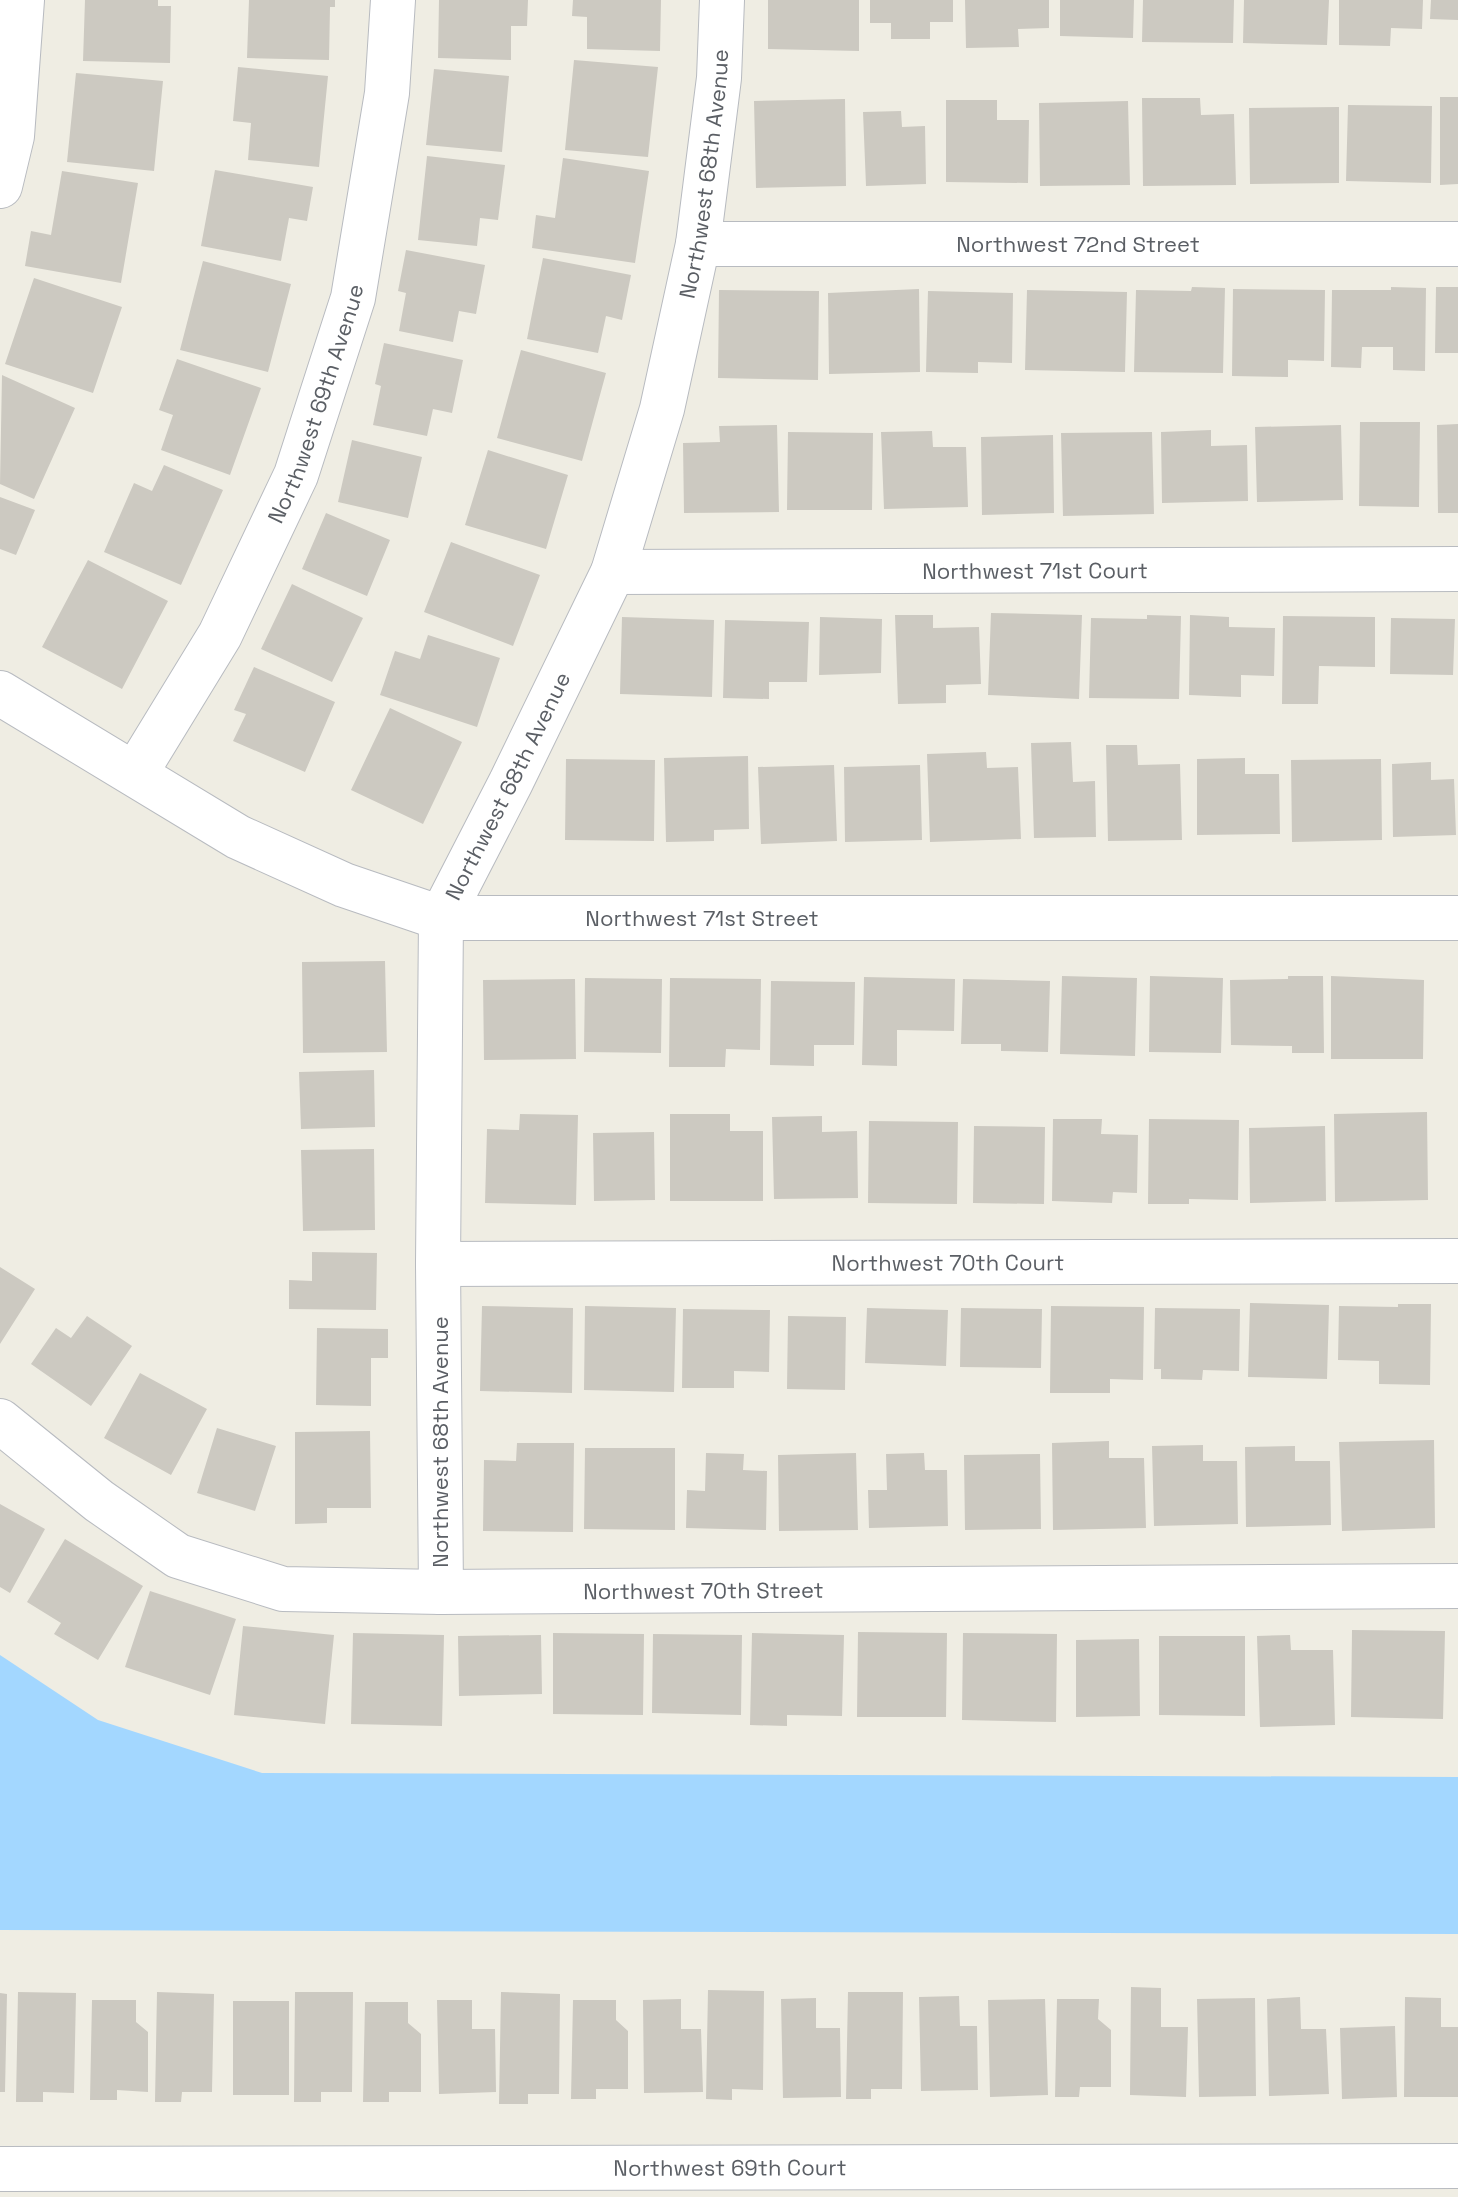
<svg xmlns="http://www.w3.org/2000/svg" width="1458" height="2197" viewBox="0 0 1458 2197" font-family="'Space Grotesk',sans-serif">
  <rect width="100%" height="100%" fill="#efede3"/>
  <!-- water -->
  <path fill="#a3d7ff" d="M0,1655L98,1720L262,1773L1458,1777V1934L0,1930Z"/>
  <!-- building -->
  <path fill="#ccc9c1" d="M85,0H158V6H171L170,63L83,61Z
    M249,0H335V7H330L329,60L247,58Z
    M439,0H528L527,26H511V60L438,58Z
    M573,0H661L660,51L587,49V17L572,16Z
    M768,0H859V51L768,49Z
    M870,0H953V22H930V39H891V23H870Z
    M965,0H1049V28L1018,29L1019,47L966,48Z
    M1060,0H1134L1133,38L1060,36Z
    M1143,0H1234L1233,43L1142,42Z
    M1244,0H1329L1327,45L1243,43Z
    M1339,0H1423L1422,29L1391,28L1390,46L1339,45Z
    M1431,0H1458V20L1430,19Z
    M574,60L658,67L648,157L565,150Z
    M238,67L328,76L319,167L248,160L251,123L233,121Z
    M434,69L509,76L502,152L426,145Z
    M76,73L163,81L154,171L67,162Z
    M1440,97H1458V184L1440,185Z
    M1142,98H1200L1201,115L1234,114L1236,185L1143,186Z
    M845,99L846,186L756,188L754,101Z
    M946,100H997V120H1029L1028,183L946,182Z
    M1128,101L1130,185L1040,186L1039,103Z
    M1348,105L1432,106L1431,183L1346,181Z
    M1339,107V183L1250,184L1249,108Z
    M901,111L902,127L925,126L926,184L866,186L863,112Z
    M427,156L505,165L498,220L480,218L477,246L418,240Z
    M563,158L649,171L635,263L532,248L536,215L555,218Z
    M215,170L313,187L307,221L289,218L281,261L201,246Z
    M62,171L138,183L121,283L25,266L31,231L51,235Z
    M406,250L485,265L476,314L459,311L453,342L399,331L406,293L398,291Z
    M543,258L631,275L622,320L606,316L598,353L527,339Z
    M203,261L291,284L268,372L180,350Z
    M34,278L122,307L93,393L5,364Z
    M1192,287L1225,288L1223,373L1134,372L1136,290L1191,291Z
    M1391,287L1426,288L1425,371L1393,370V347H1362L1361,368L1331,367L1332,290H1391Z
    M1436,287H1458V353H1435Z
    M919,289L920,372L829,374L828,293Z
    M1233,289L1325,290L1324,361L1288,360V377L1232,376Z
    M719,290L819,291L818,380L718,378Z
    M1027,290L1127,292L1125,372L1025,370Z
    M928,291L1013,293L1012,363L978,362V373L926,372Z
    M384,343L463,360L452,413L433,409L427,436L373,425L381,386L375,384Z
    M521,350L606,373L582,461L497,438Z
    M177,359L261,388L230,475L161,450L173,415L159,410Z
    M2,375L75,408L34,499L0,484Z
    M1360,422H1420L1419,507L1359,506Z
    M1458,424V513H1438L1437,425Z
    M777,425L779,512L684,513L683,443L720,442L719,426Z
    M1341,425L1343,500L1257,502L1255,427Z
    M1211,430V446L1247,445L1248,501L1162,503L1161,432Z
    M932,431L933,447H966L968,507L884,509L881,432Z
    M788,432L873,433L872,510H787Z
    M1152,432L1154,514L1063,516L1061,433Z
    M1053,435L1054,513L982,515L981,437Z
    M352,440L422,457L408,518L338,502Z
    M488,450L568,475L546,549L465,525Z
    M164,465L223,490L181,585L104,552L134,483L152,491Z
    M0,497L35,510L16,555L0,549Z
    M326,513L390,540L367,596L302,569Z
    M451,542L540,575L513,646L424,612Z
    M88,560L168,601L122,689L42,647Z
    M292,584L363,618L332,682L261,649Z
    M991,613L1082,615L1079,699L988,695Z
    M895,615H933V628L979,627L981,684L946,685V703L898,704Z
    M1147,615L1181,616L1179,699L1089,698L1091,618L1147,619Z
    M1190,615L1229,617V627L1275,628L1274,676L1241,675V697L1189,695Z
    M1283,616L1375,617V667L1319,666L1318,704H1282Z
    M622,617L714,620L712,697L620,694Z
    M820,617L882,619L881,673L819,675Z
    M1391,618L1455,619L1453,675L1390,674Z
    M725,620L809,622L807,682H769V699L723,698Z
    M428,635L500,658L477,727L380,695L395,651L420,659Z
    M254,667L335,702L305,772L233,741L246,714L234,710Z
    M390,708L462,742L423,824L351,790Z
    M1071,742L1073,782L1095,781L1096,837L1034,838L1031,743Z
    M1106,745H1137L1138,765L1180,764L1182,840L1108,841Z
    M986,752L987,768L1018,767L1021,839L930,842L927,754Z
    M748,756L749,829L714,830V841L666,842L664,758Z
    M1245,758V774H1279L1280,834L1197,835V759Z
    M566,759L655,760L654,841L565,840Z
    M1381,759L1382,840L1292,842L1291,760Z
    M1431,762V780L1454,779L1456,835L1393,837L1392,764Z
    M834,765L837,841L761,844L758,767Z
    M920,765L922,840L845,842L844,767Z
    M385,961L387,1052L303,1053L302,962Z
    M1062,976L1137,978L1135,1056L1060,1054Z
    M1150,976L1223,978L1221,1053L1149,1052Z
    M1288,976H1323L1324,1053H1292V1046L1231,1045L1230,980L1288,979Z
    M1331,976L1424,980L1423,1059H1331Z
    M864,977L955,979L954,1031L897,1030V1066L862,1065Z
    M585,978L662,979L661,1053L584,1052Z
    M670,978L761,979L760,1050L726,1049L725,1067H669Z
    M575,979L576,1059L484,1060L483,980Z
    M963,979L1050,981L1048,1052L1001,1051V1044H961Z
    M771,981L855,982L854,1045H814V1066L770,1065Z
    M374,1070L375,1127L301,1129L299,1072Z
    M1427,1112L1428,1200L1335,1202L1334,1114Z
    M520,1114L578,1115L576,1205L485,1203L487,1129L519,1130Z
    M670,1114H730V1131H763V1201H670Z
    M822,1116V1132L857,1131L858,1198L774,1199L772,1117Z
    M1053,1119H1102L1101,1134L1138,1135L1137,1193L1113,1192L1112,1203L1052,1201Z
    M1149,1119L1239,1120L1238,1200L1189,1199V1204H1148Z
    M869,1121L958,1122L957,1204L868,1203Z
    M974,1126L1045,1127L1044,1204L973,1203Z
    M1325,1126L1326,1201L1250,1203L1249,1128Z
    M654,1132L655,1200L594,1201L593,1133Z
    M374,1149L375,1230L303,1231L301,1150Z
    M312,1252L377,1253L376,1310L289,1309V1280L312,1281Z
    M0,1267L35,1289L0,1344Z
    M1250,1303L1329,1305L1327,1379L1248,1377Z
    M1398,1304H1431L1430,1385L1379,1384V1361L1338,1360L1339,1306L1398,1307Z
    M482,1306L573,1308L572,1393L480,1391Z
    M585,1306L676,1308L674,1392L584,1390Z
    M1051,1306L1144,1307L1143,1380L1110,1379V1393H1050Z
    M867,1308L948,1310L946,1366L865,1363Z
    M961,1308L1042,1309L1041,1368L960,1367Z
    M1155,1308L1240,1309L1239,1371L1203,1370L1202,1380L1161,1379V1369H1154Z
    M683,1309L770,1310L769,1372L734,1371V1388H682Z
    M87,1316L132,1346L91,1406L31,1364L56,1328L71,1338Z
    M788,1316L846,1317L845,1390L787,1389Z
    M317,1328L388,1329V1358H371V1406L316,1405Z
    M140,1373L207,1409L171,1475L104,1438Z
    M217,1428L276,1446L255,1511L197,1493Z
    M370,1431L371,1508H327V1523L295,1524V1432Z
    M1434,1440L1435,1528L1342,1531L1339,1442Z
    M1109,1441V1458H1144L1146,1528L1053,1530L1052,1443Z
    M517,1443H574L573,1532L483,1531L484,1460L516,1461Z
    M1203,1445V1461H1237L1238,1524L1154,1526L1152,1446Z
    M1295,1446V1461H1330L1331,1525L1246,1527L1245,1447Z
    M585,1448H675V1530L584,1529Z
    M706,1453L744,1454L743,1470L767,1471L766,1530L686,1528L687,1490L705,1491Z
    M856,1453L858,1530L779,1531L778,1455Z
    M924,1453L925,1470H947L948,1526L869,1528L868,1490H887L886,1454Z
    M1040,1454L1041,1529L965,1530L964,1455Z
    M0,1504L45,1529L10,1593L0,1587Z
    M65,1539L143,1586L98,1660L54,1634L61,1623L27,1602Z
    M150,1591L236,1619L210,1695L125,1667Z
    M243,1626L334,1635L325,1724L234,1715Z
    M1352,1630L1445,1631L1443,1719L1351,1717Z
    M858,1632L947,1633L946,1717H857Z
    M353,1633L444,1635L442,1726L351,1724Z
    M553,1633L644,1634L643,1715L553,1714Z
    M752,1633L844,1635L842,1716L787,1715V1726L750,1725Z
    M963,1633L1057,1634L1056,1722L962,1720Z
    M653,1634L742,1635L741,1715L652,1713Z
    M541,1635L542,1694L459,1696L458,1636Z
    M1290,1635L1291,1650H1333L1335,1725L1260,1727L1257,1636Z
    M1159,1636H1245V1716L1159,1715Z
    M1139,1639L1140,1716L1076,1717V1640Z
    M1131,1987L1161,1988V2027H1188L1186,2097L1130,2095Z
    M708,1990L764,1991L763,2090L732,2089V2100L706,2099Z
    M18,1992L76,1993L74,2093L43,2092V2102H16Z
    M157,1992L214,1994L212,2092H182L181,2102H155Z
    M295,1992H353L352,2092H321V2102H294Z
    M501,1992L560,1994L559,2094H528V2104H499Z
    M848,1992H903L902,2089H871V2099H846Z
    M0,1993L7,1994L5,2092H0Z
    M959,1996L960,2026H977L978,2090L921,2091L919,1997Z
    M1300,1997L1301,2029H1326L1329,2094L1269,2096L1267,1999Z
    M1405,1997L1441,1998V2027H1458V2097H1404Z
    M816,1998V2028H840L841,2097L783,2098L781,1999Z
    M1255,1998L1256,2096L1199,2097L1197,1999Z
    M681,1999V2029H701L703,2092L644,2093L643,2000Z
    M1045,1999L1048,2095L990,2097L988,2000Z
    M1057,1999H1099L1098,2019L1111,2030V2087H1080L1079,2097H1055Z
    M92,2000H136V2022L148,2032V2092L117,2090V2100H90Z
    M437,2000H472V2029H495L496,2092L439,2094Z
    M573,2000H616V2020L628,2031V2089H596V2099H571Z
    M233,2001H289V2095H233Z
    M365,2002H408V2023L421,2034V2092H389V2102H363Z
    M1395,2026L1397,2097L1342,2099L1340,2028Z"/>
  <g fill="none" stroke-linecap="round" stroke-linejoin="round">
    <defs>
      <g id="minor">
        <path d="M0,186L12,136L22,0"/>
        <path id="s1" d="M698,244H1458"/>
        <path id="s2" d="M613,572L1458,569"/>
        <path id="s3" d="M0,693L238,837L344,885L441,918H1458"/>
        <path id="s4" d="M135,774L220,635L296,475L353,298L387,93L393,0"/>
        <path id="s5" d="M438,1264L1458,1261"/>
        <path id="s6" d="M0,1421L99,1501L178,1556L283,1589L441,1592L1458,1586"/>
        <path id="s7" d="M441,1592L438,1264L441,918L511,782L613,572L662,409L698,244L719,78L722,0"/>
        <path id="s8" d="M0,2169L1458,2166"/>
      </g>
    </defs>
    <!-- minor casing -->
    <use href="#minor" stroke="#b8bbc0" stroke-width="46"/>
    <!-- minor -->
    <use href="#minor" stroke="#fff" stroke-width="44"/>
  </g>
  <g text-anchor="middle" stroke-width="6" stroke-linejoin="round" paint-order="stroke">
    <!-- street labels -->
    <g font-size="22" fill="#5b5f65" stroke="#fff">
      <text dy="8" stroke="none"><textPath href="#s7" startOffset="1470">Northwest 68th Avenue</textPath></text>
      <text dy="8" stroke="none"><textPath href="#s1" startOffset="380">Northwest 72nd Street</textPath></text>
      <text dy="8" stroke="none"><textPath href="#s4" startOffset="414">Northwest 69th Avenue</textPath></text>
      <text dy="8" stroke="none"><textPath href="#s2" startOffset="422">Northwest 71st Court</textPath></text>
      <text dy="8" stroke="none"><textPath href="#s7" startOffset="822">Northwest 68th Avenue</textPath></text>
      <text dy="8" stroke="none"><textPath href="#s3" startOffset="758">Northwest 71st Street</textPath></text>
      <text dy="8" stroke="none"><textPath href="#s5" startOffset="510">Northwest 70th Court</textPath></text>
      <text transform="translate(440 1442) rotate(-90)" y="8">Northwest 68th Avenue</text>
      <text dy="8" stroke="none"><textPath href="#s6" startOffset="754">Northwest 70th Street</textPath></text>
      <text dy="8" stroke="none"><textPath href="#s8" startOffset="730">Northwest 69th Court</textPath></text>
    </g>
  </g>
</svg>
